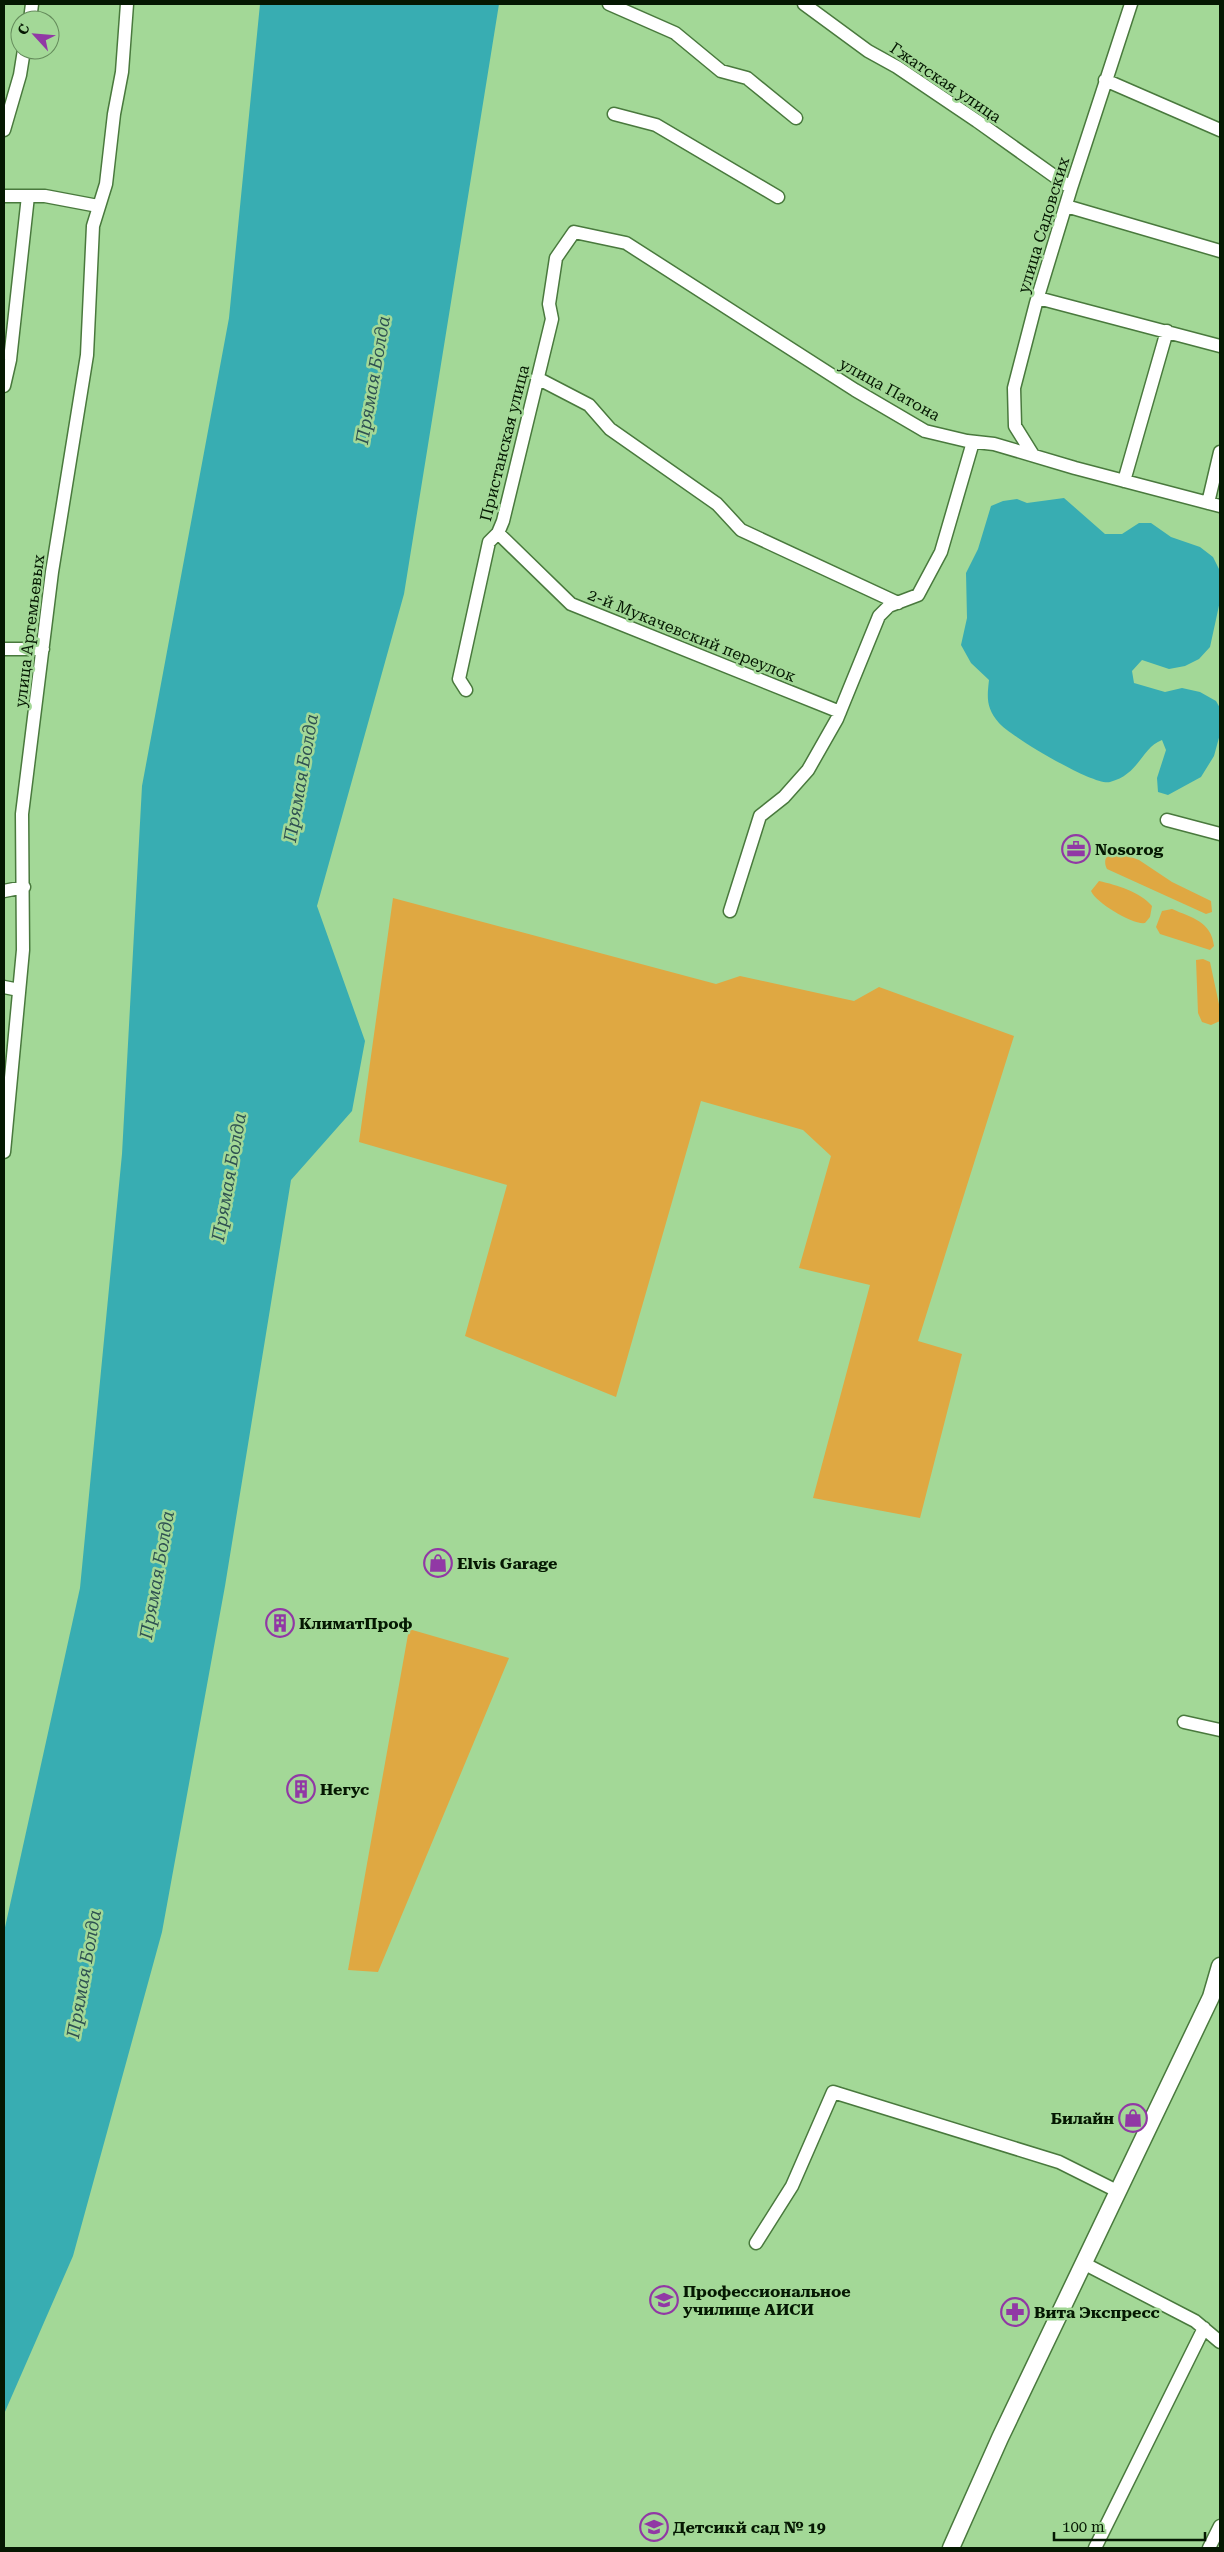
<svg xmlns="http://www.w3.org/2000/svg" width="1224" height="2552" viewBox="0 0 1224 2552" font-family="'Roboto Serif',serif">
  <rect width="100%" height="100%" fill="#a3d897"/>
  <!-- green -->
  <path fill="#dfa842" d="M1112,850L1139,860L1172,882L1211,901L1212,912L1206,914L1107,869C1103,861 1106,856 1112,850Z
    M1099,881C1117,885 1140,892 1152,906L1150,917L1145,923C1133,925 1096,903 1091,891Z
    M393,898L716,984L740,976L854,1001L879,987L1014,1036L918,1341L962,1354L920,1518L813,1498L870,1285L799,1268L831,1156L803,1130L701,1101L616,1397L465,1336L507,1185L359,1142Z
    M1172,909C1192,918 1211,921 1214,946L1210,950L1160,934L1156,927L1162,911Z
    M1203,959L1210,962L1220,1009V1021L1211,1025L1202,1022L1198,1013L1196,960Z
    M409,1629L509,1658L378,1972L348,1970Z"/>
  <!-- water -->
  <path fill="#38adb2" d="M260,4H499L404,594L317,906L365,1041L352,1111L291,1180L225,1586L162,1932L73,2256L4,2414V1932L80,1588L122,1154L142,786L229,318Z
    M1064,498L1105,534H1122L1139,523H1151L1171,537L1200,547L1213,557L1220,571V601L1210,647L1199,659L1185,666L1169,669L1142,660L1132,671L1134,683L1165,692L1182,688L1200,692L1216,701L1220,708V734L1214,756L1201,777L1168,795L1158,792L1157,778L1166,750L1162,740C1141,748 1140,774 1110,782C1095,787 1010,736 999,723C986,708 987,698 989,680L971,663L961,645L967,618L966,573L978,549L991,506L1003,501L1017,499L1027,503Z"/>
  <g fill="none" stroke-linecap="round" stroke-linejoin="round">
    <defs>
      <path id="minor" d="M609,4L675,33L721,71L747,78L796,118
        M804,4L868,51L897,67L977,121L1071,188
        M30,20L32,4
        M1105,80L1220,130
        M614,114L656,125L778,197
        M4,130L20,75L24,50
        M4,196H45L98,206
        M1066,206L1220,251
        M1038,298L1220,346
        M537,378L589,405L610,429L717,504L741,530L898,603
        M4,386L10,360L28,196
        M1033,455L1015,426L1014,388L1036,303L1071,188L1131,4
        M1124,481L1167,331
        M1208,503L1220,452
        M498,533L571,604L840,712
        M4,649H43
        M466,690L459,679L489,542L498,533L503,521L552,319L549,304L556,258L574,232L626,243L855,390L925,431L967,441L994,444L1075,468L1220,506
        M1167,820L1220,834
        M4,891L24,887
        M730,911L760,816L784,797L808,770L837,719L879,616L889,606L918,595L941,552L973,442
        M4,987L19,990
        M4,1152L23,950L22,814L52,572L87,355L93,226L106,184L114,114L122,72L127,4
        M1184,1722L1220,1730
        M756,2243L792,2186L833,2092L1059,2162L1119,2192
        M1085,2264L1195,2321L1220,2342
        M1095,2548L1204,2328
        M1209,2548L1220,2526"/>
      <path id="major" d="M951,2548L1000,2438L1211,1997L1220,1966"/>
    </defs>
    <!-- minor casing -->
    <use href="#minor" stroke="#49793d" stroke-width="15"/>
    <!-- major casing -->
    <use href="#major" stroke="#49793d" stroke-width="19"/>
    <!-- minor -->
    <use href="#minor" stroke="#fff" stroke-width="12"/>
    <!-- major -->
    <use href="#major" stroke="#fff" stroke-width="16"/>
  </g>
  <!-- icons -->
  <defs>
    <symbol id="office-ring" viewBox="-11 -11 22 22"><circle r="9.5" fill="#a3d897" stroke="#9138a5" stroke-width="1.5"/><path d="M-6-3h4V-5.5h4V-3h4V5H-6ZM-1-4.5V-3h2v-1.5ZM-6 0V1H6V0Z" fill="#9138a5"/></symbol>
    <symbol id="shop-ring" viewBox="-11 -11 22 22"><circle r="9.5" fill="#a3d897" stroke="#9138a5" stroke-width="1.5"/><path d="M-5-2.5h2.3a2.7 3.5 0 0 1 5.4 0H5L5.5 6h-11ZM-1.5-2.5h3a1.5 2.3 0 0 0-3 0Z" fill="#9138a5"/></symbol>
    <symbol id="building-ring" viewBox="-11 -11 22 22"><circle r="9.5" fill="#a3d897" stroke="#9138a5" stroke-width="1.5"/><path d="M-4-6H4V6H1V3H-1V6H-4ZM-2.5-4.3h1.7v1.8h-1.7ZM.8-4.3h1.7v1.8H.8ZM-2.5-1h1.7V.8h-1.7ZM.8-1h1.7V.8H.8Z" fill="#9138a5"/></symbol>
    <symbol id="university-ring" viewBox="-11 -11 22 22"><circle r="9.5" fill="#a3d897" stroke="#9138a5" stroke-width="1.5"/><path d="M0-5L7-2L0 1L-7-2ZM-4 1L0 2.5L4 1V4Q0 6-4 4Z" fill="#9138a5"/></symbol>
    <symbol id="pharmacy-ring" viewBox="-11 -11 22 22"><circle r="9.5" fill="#a3d897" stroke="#9138a5" stroke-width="1.5"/><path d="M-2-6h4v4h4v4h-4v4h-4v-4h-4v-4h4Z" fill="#9138a5"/></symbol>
    <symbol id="school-ring" viewBox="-11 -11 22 22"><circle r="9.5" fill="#a3d897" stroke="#9138a5" stroke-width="1.5"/><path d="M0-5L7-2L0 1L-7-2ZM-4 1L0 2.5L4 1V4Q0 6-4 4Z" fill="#9138a5"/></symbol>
  </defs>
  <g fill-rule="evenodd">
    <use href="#office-ring" x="1060" y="833" width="32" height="32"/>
    <use href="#shop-ring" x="422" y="1547" width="32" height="32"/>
    <use href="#building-ring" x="264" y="1607" width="32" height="32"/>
    <use href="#building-ring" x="285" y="1773" width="32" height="32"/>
    <use href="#shop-ring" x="1117" y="2102" width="32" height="32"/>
    <use href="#university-ring" x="648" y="2284" width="32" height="32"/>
    <use href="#pharmacy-ring" x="999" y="2296" width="32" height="32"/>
    <use href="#school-ring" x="638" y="2511" width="32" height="32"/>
  </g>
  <g text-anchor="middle" stroke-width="5" stroke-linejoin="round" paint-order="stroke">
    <!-- street labels -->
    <g font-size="16" fill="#051802" stroke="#a3d897">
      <text transform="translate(946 82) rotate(34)" y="6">Гжатская улица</text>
      <text transform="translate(1043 225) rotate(-73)" y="6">улица Садовских</text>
      <text transform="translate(890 389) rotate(29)" y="6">улица Патона</text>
      <text transform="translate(504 443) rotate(-76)" y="6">Пристанская улица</text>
      <text transform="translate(29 631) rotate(-83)" y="6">улица Артемьевых</text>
      <text transform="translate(692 635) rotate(22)" y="6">2-й Мукачевский переулок</text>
    </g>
    <!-- poi labels -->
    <g font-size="16" font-weight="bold" fill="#051802" stroke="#a3d897" text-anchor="start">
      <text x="1095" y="855">Nosorog</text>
      <text x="457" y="1569">Elvis Garage</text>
      <text x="299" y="1629">КлиматПроф</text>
      <text x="320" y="1795">Негус</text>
      <text x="1114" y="2124" text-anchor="end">Билайн</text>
      <text x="683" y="2297">Профессиональное<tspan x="683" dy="18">училище АИСИ</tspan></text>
      <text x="1034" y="2318">Вита Экспресс</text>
      <text x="673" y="2533">Детсикй сад № 19</text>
    </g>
    <!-- water labels -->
    <g font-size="18" font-style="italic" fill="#2f5152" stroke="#a3d897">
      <text transform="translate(373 380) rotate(-80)" y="6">Прямая Болда</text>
      <text transform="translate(301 778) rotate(-80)" y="6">Прямая Болда</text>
      <text transform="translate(229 1177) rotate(-80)" y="6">Прямая Болда</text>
      <text transform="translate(157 1575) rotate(-80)" y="6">Прямая Болда</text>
      <text transform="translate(84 1974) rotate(-80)" y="6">Прямая Болда</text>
    </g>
  </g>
  <!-- border -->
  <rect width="1224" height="2552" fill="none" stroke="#051802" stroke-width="10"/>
  <!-- north arrow -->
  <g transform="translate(35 35) rotate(296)"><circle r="24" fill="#a3d897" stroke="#648b5b"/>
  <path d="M0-4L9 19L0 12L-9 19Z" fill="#9138a5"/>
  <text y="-8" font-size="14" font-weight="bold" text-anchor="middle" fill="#051802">С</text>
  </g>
  <!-- scale -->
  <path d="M1054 2532v8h151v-8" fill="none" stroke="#051802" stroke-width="2.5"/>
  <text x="1062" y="2532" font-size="15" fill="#051802" stroke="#a3d897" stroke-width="4" paint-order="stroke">100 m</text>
</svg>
